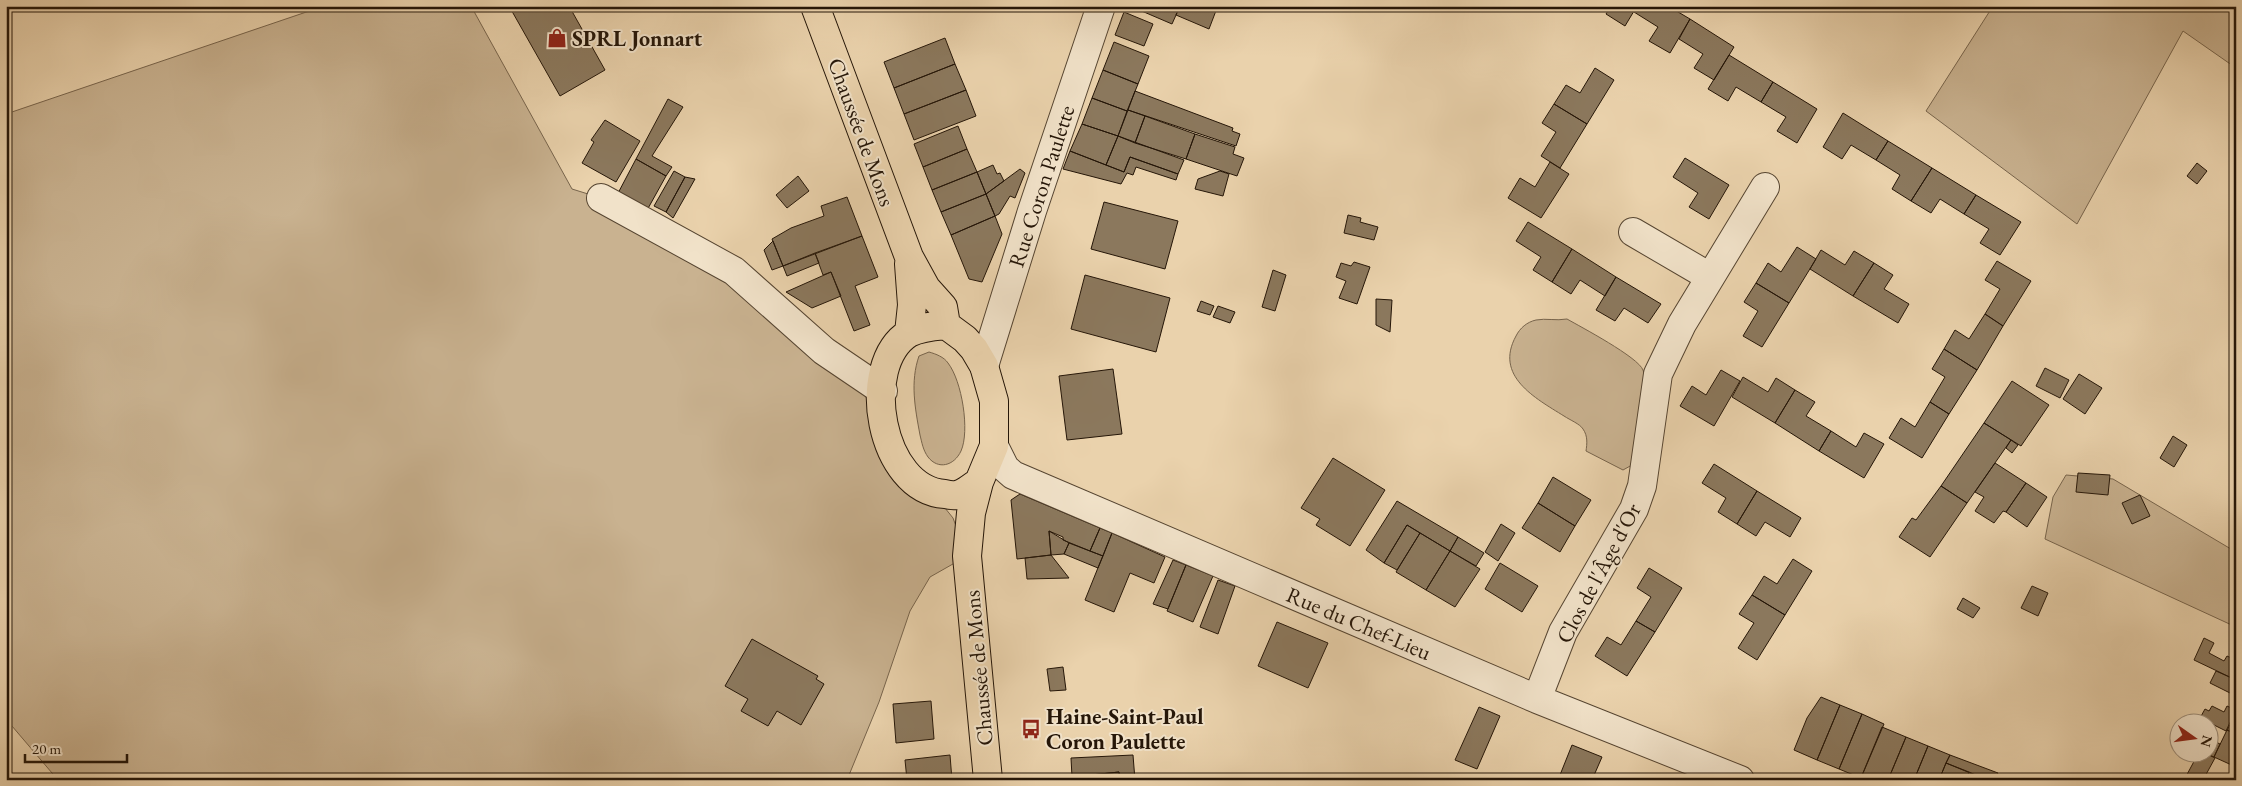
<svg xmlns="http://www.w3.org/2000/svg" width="2242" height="786" viewBox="0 0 2242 786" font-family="'EB Garamond',serif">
  <rect width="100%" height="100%" fill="#ead2ac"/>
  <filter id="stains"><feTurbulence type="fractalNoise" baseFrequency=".004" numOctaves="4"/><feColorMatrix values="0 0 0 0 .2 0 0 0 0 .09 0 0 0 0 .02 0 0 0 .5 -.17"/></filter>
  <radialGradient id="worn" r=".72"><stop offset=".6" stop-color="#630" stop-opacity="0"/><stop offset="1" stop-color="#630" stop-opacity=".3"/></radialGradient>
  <!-- green -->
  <path fill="#c9b290" stroke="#77644c" d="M324,6H471L572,189L601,198L734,271L856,371L884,432L953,518L967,556L930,577L910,611L879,702L847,780H58L6,719V114Z
    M1993,6H2236V68L2183,31L2077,224L1926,111Z
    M1567,319C1581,327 1638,357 1643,370C1651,390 1636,442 1632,465L1623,470L1586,451C1587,444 1588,436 1583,429C1580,424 1570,420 1564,416C1535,398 1494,376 1516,336C1520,328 1527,322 1536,320C1546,318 1556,321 1567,319Z
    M929,352C936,354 944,357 948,363C962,381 970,431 961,451C954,466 938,470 928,457C923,450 922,443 920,435C915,408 910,382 919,356Z
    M2066,475L2113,479L2236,552V627L2045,539L2053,497Z"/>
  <!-- building -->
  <path fill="#8b785d" stroke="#251608" d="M509,6H569L605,70L560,96Z
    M1130,6H1180L1172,24Z
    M1180,6H1214L1217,8L1209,29L1176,15Z
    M1611,6H1637L1625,26L1606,14Z
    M1637,6H1668L1690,19L1670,53L1649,41L1658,27L1634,12Z
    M1124,12L1153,24L1144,46L1115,35Z
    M1690,19L1734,47L1714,80L1694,68L1703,54L1679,39Z
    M945,38L955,64L894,88L884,62Z
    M1114,42L1149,56L1138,84L1103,70Z
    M1729,55L1773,82L1761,102L1736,87L1728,101L1708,89Z
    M955,64L966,90L904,114L894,88Z
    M1595,68L1614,80L1587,124L1554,104L1566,85L1580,93Z
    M1103,70L1138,84L1127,111L1092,98Z
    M1773,82L1817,109L1797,143L1777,131L1786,117L1761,102Z
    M966,90L976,116L914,140L904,114Z
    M1135,91L1233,128L1232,131L1240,134L1236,146L1128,110Z
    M1092,98L1127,111L1118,136L1082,124Z
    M668,99L683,107L652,156L672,167L666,176L636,159Z
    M1554,104L1587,124L1560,168L1541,156L1556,132L1542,123Z
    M1128,110L1145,116L1135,143L1118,136Z
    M1843,113L1888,141L1876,160L1851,145L1842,159L1823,147Z
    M1145,116L1195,134L1186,159L1135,143Z
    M605,120L640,141L616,182L582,163L594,142L591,140Z
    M1082,124L1118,136L1106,165L1070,151Z
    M958,126L967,149L923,167L914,144Z
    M1195,134L1235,147L1233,154L1244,158L1237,176L1186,159Z
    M1118,136L1184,160L1178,174L1130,157L1124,172L1106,165Z
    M1888,141L1932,168L1911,201L1892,189L1900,175L1876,160Z
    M967,149L977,172L932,190L923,167Z
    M1070,151L1124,172L1130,157L1178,174L1176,180L1136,167L1133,175L1127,173L1121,184L1063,169Z
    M1685,158L1729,185L1709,219L1689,207L1698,193L1673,177Z
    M636,159L666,176L646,212L616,197Z
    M1550,162L1569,174L1541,218L1508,198L1520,178L1535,187Z
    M2197,163L2207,171L2197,184L2187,176Z
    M993,165L997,174L1000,173L1004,181L986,194L977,172Z
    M1932,168L1976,195L1964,214L1940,199L1931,213L1911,201Z
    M1020,169L1025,173L1015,198L1010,196L999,214L995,216L986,194Z
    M674,171L685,177L666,212L654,206Z
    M1220,171L1229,174L1223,196L1195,189L1198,179Z
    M977,172L986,194L941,212L932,190Z
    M798,176L809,191L787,208L776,195Z
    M685,177L695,179L673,218L666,212Z
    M986,194L995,216L951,235L941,212Z
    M1976,195L2021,222L2000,255L1980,243L1989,229L1964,214Z
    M847,197L862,236L783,266L772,239L791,228L824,216L821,206Z
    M1104,202L1178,221L1165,269L1091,249Z
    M1348,215L1361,218L1360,222L1378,227L1374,240L1344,233Z
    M995,216L1002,234L982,282L969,279L951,235Z
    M1528,222L1572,249L1552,282L1533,270L1541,257L1516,241Z
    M862,236L878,277L855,286L870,325L854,331L831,272L823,275L815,253Z
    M773,241L783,266L772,270L764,250Z
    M1797,247L1816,259L1789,303L1756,283L1768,263L1781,272Z
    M1572,249L1616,277L1605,296L1580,280L1571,294L1552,282Z
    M1821,250L1845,265L1854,251L1874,263L1853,296L1810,269Z
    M815,253L819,263L787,276L783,266Z
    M1997,261L2031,281L2003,326L1985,314L2000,289L1985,280Z
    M1354,262L1370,267L1357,304L1339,298L1346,281L1336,277L1341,263L1351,266Z
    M1874,263L1893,275L1884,289L1909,304L1898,323L1853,296Z
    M1273,270L1286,275L1275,311L1262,307Z
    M831,272L841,296L812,308L786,292Z
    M1085,275L1170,298L1156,352L1071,329Z
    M1616,277L1661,304L1648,323L1624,308L1615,321L1596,310Z
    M1756,283L1789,303L1762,347L1743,336L1758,311L1744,302Z
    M1376,299L1392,300L1390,332L1376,325Z
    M1201,301L1214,306L1210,315L1197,311Z
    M1218,306L1235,312L1230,323L1213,317Z
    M1985,314L2003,326L1977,370L1944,349L1955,330L1969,339Z
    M1944,349L1977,370L1949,414L1930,402L1945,377L1932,369Z
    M2045,368L2069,380L2060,398L2036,386Z
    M1113,369L1122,434L1067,440L1059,376Z
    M1721,370L1740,381L1714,426L1680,406L1692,386L1706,395Z
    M2079,374L2102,388L2085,414L2063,399Z
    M1743,377L1768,392L1776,378L1795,390L1775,423L1732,397Z
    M2012,381L2049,405L2021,446L1984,423Z
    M1795,390L1815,402L1806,416L1831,431L1819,451L1775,423Z
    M1930,402L1949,414L1922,458L1889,438L1901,418L1915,427Z
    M1984,423L2011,440L1967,503L1941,486Z
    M1831,431L1856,447L1864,433L1884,444L1864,478L1819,451Z
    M2173,436L2187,445L2174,467L2160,458Z
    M2011,440L2018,445L2012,453L2006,448Z
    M1333,458L1385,490L1350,546L1316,525L1320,519L1301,508Z
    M1995,463L2026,483L2006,512L2003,511L1994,523L1975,511L1984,497L1975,492Z
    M1714,464L1757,491L1737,524L1718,512L1726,498L1702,483Z
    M2078,473L2110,475L2108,495L2076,492Z
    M1553,477L1591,500L1575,526L1538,503Z
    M2026,483L2047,497L2027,527L2006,512Z
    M1941,486L1967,503L1930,557L1899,537L1912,518L1916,520Z
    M1757,491L1801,518L1790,537L1765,522L1756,536L1737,524Z
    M1020,494L1100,528L1090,551L1063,540V537L1049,531L1051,555L1017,559L1011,500Z
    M2140,495L2150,516L2132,524L2122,503Z
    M1397,501L1458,537L1450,551L1407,525L1384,563L1366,550Z
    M1538,503L1575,526L1560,552L1522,528Z
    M1501,524L1515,533L1498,561L1485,552Z
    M1407,525L1420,533L1397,570L1384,563Z
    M1100,528L1112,533L1103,556L1090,551Z
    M1049,531L1069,543L1064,554L1051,555Z
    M1112,533L1165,557L1154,583L1130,573L1114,612L1085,600Z
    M1420,533L1450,551L1426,590L1396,572Z
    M1458,537L1484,553L1476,566L1450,551Z
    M1069,543L1103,556L1098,568L1064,554Z
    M1450,551L1480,569L1455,607L1426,590Z
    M1051,555L1069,578L1027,579L1025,558Z
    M1793,559L1812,571L1785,615L1752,595L1764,576L1777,584Z
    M1173,560L1186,565L1168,609L1153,604Z
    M1500,563L1538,586L1522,612L1485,589Z
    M1186,565L1213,576L1193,622L1167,611Z
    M1649,568L1682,588L1655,632L1636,621L1651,597L1637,588Z
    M1218,580L1235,586L1218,634L1200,627Z
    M2032,586L2048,593L2038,616L2021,608Z
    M1752,595L1785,615L1757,660L1738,648L1754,623L1739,614Z
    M1963,598L1980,608L1973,618L1957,609Z
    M1636,621L1655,632L1627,676L1595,656L1607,637L1621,645Z
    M1277,622L1328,643L1308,688L1258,666Z
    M2204,638L2214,643L2209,653L2224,661L2227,656L2236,660V680L2194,660Z
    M752,639L818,676L816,679L824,684L801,725L777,711L768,726L741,711L748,699L725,686Z
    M1063,667L1066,690L1050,691L1047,669Z
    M2216,671L2236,680V696L2210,683Z
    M1821,697L1840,705L1817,760L1794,750L1807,718Z
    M931,701L934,739L896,743L893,704Z
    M1840,705L1862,714L1839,769L1817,760Z
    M2212,706L2224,712L2227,706L2236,710L2226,731L2200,718L2205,709L2209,711Z
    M1479,707L1500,716L1477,769L1455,760Z
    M1862,714L1884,724L1861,778L1839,769Z
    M2236,714V734L2227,730Z
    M1882,727L1906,737L1888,780H1860Z
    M2227,730L2236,734V767L2214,757Z
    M1906,737L1928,746L1914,780H1888Z
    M2210,739L2220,744L2214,757L2207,754H2210Z
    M1572,745L1602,757L1592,780H1558Z
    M1928,746L1950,755L1946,763L1939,780H1914Z
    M2198,754H2207L2215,758L2203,780H2184Z
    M950,755L952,780H907L905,760Z
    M1133,755L1135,780H1120L1119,772L1072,777L1071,758Z
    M1950,755L1998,773L1993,780H1987L1946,763Z
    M1946,763L1969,772L1966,780H1939Z
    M1119,772L1120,780H1071L1072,777Z
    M1969,772L1987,780H1966Z"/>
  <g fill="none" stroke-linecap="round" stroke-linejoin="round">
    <defs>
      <path id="minor" d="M601,198L734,271L824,351L883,391
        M1633,232L1710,277
        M984,366L1032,211L1101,6
        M994,446L1005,468L1013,475L1537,699L1740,780
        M1537,699L1563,632L1634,509L1642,486L1658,374L1682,324L1765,187"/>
      <path id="primary" d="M815,6L909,257L926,288L943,307L946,325
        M909,333L912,305L909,264
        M979,482C973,486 966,492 960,494C956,496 949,495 945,494C880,490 858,365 909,333C920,327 935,326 946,325L965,339L974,349L984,366L994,401V446L979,482L971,513L967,556L988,780"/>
    </defs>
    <!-- minor casing -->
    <use href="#minor" stroke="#564531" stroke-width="30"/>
    <!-- primary casing -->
    <use href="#primary" stroke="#251608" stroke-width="30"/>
    <!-- minor -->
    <use href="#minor" stroke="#f1e2c9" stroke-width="28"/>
    <!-- primary -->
    <use href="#primary" stroke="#ead2ac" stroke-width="28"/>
  </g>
  <!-- icons -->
  <defs>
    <symbol id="shop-bare" viewBox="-9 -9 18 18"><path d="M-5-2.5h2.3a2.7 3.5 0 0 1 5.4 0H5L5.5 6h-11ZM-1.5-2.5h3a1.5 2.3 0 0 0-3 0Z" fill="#8f2418" stroke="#f1e2c9" stroke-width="2.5" paint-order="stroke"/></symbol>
    <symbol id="bus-bare" viewBox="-9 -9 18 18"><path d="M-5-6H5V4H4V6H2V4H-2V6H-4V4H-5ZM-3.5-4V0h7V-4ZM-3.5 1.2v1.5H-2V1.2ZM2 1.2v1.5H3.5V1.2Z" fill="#8f2418" stroke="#f1e2c9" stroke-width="2.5" paint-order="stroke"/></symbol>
  </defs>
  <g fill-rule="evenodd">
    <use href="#shop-bare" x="543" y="24" width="28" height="28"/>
    <use href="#bus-bare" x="1017" y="715" width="28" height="28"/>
  </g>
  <g text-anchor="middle" stroke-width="4" stroke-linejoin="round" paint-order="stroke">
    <!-- poi labels -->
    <g font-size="22" font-weight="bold" fill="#251608" stroke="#f1e2c9" text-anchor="start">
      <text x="572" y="46">SPRL Jonnart</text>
      <text x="1046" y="724">Haine-Saint-Paul<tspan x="1046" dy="25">Coron Paulette</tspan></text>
    </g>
    <!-- street labels -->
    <g font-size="22" fill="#251608" stroke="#f1e2c9">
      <text transform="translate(862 132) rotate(70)" y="8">Chaussée de Mons</text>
      <text transform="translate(1041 186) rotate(-72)" y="8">Rue Coron Paulette</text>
      <text transform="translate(1598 573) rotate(-62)" y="8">Clos de l'Âge d'Or</text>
      <text transform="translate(1359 623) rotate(23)" y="8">Rue du Chef-Lieu</text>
      <text transform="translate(978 668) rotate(-95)" y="8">Chaussée de Mons</text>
    </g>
  </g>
  <!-- margin -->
  <rect width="2242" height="786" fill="none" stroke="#ead2ac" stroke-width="25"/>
  <rect x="8" y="8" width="2227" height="771" fill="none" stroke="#251608" stroke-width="2.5"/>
  <rect x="12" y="12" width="2217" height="761" fill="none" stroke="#251608"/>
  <!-- north arrow -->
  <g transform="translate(2194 738) rotate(104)"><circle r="24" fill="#f1e2c9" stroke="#9f907c"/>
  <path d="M0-4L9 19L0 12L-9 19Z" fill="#8f2418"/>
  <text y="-8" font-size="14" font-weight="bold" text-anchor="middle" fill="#251608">N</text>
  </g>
  <!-- scale -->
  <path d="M25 754v8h102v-8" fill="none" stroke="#251608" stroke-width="2.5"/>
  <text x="32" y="754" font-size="15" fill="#251608" stroke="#f1e2c9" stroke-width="4" paint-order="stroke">20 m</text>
  <rect width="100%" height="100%" filter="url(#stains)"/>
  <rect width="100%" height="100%" fill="url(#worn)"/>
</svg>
